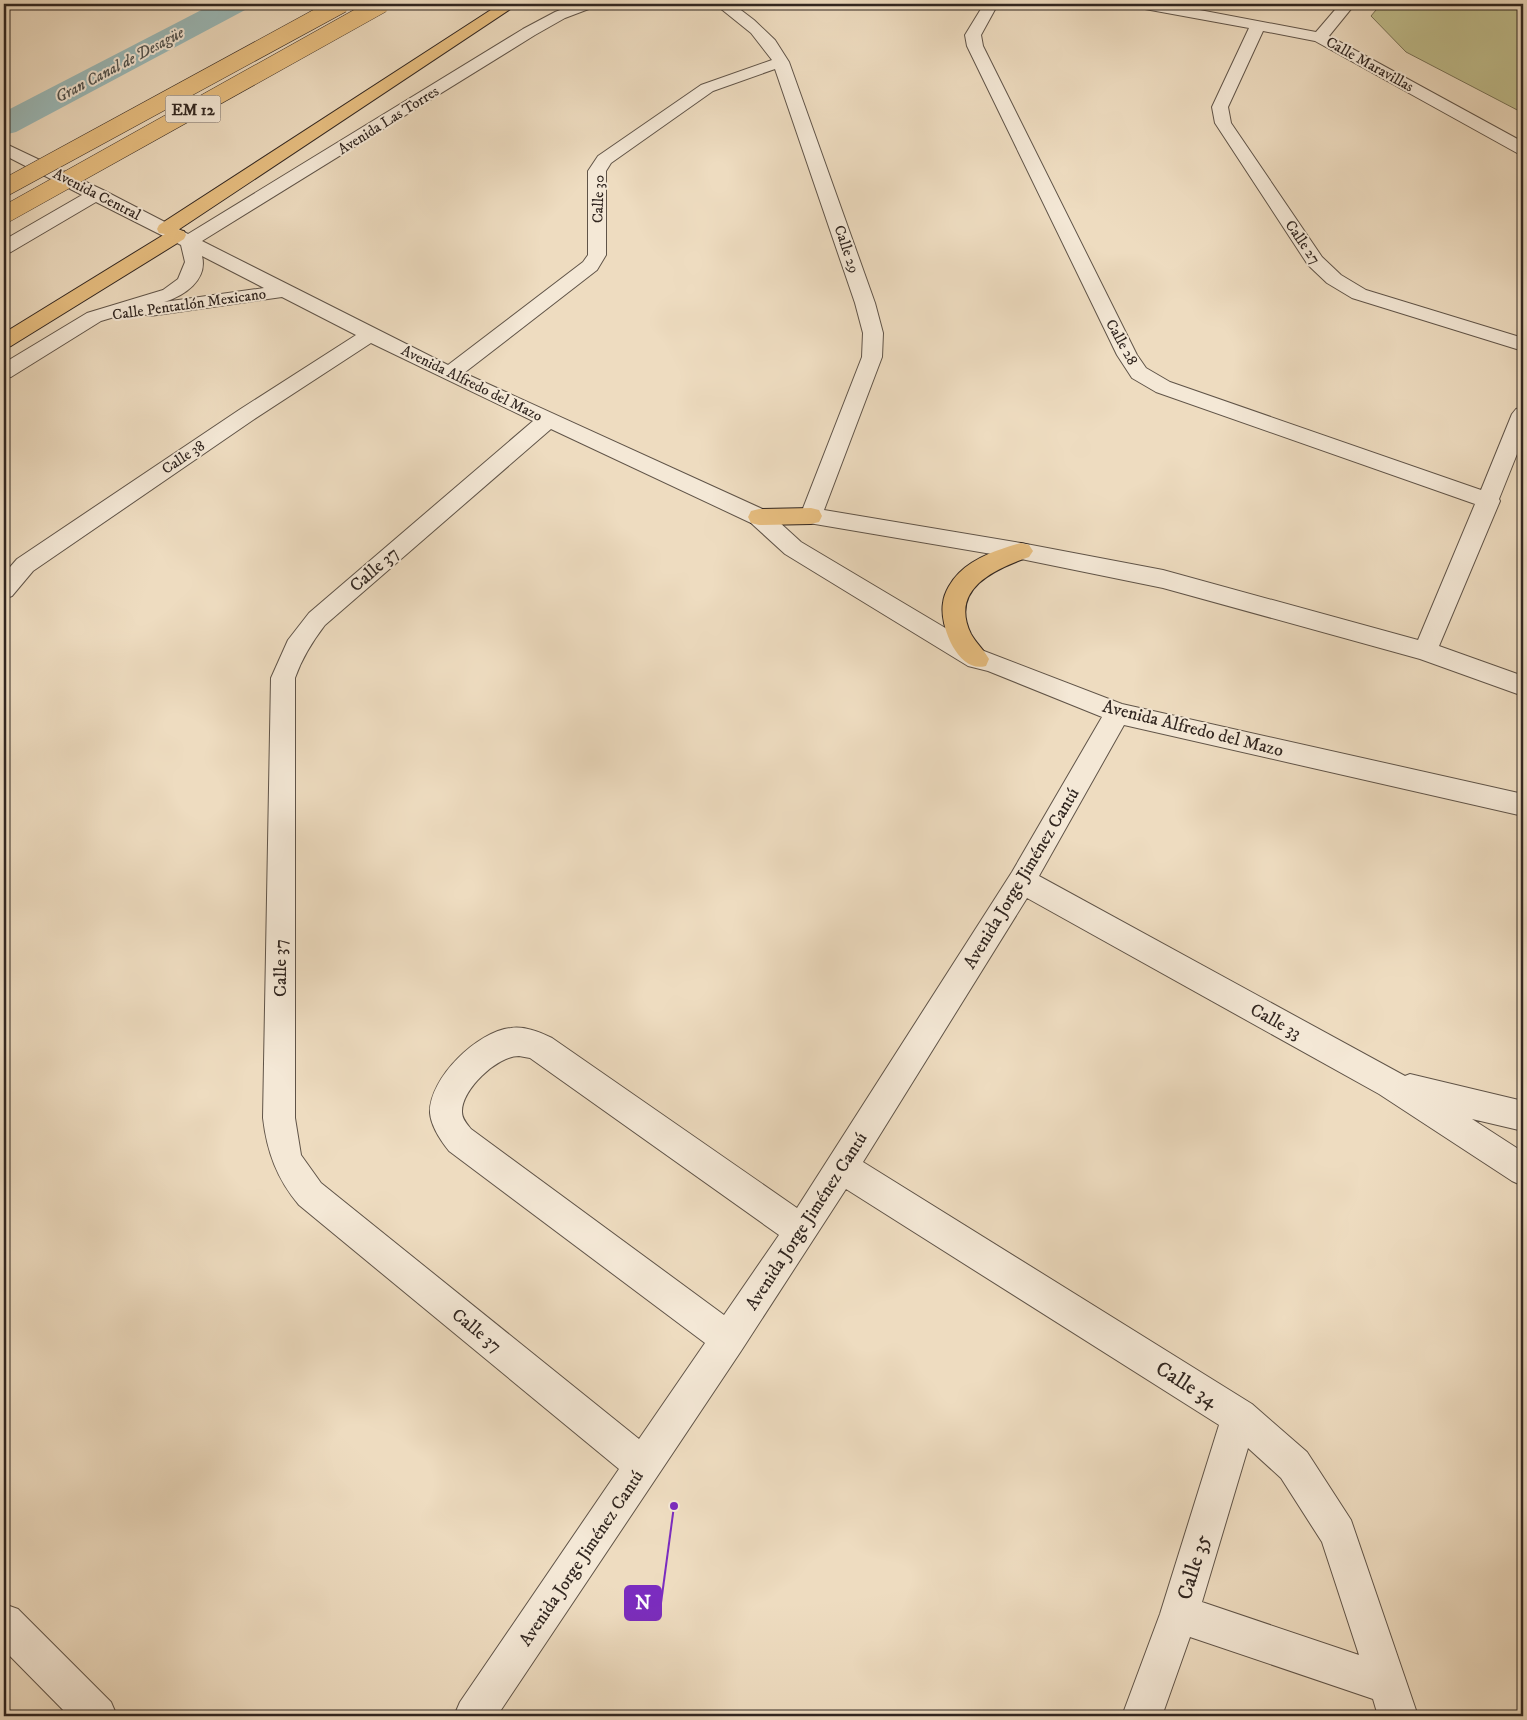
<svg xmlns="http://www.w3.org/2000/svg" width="1527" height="1720" viewBox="0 0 1527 1720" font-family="'IM FELL DW Pica',serif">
  <rect width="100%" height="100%" fill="#eedcc0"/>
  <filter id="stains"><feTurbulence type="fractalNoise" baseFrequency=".004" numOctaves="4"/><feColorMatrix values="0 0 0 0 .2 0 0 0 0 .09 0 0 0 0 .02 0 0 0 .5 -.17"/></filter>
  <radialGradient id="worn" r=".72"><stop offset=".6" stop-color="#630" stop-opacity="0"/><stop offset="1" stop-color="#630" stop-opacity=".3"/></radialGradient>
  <!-- green -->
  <path fill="#c0be8d" stroke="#787256" d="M1381,4H1523V113L1406,52L1371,16Z"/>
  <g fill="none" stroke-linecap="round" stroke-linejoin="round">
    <!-- canal -->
    <path fill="#9bbab9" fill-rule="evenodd" d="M213,4H250L245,10L16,132L4,135V112Z"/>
    <defs>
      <path id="minor" d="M576,4H597L594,7L565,18L535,35L202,241L448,365L583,262L588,255V171L598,156L701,85L772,60L751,33L715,4H733L754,20L775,40L789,62L875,303L883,333L882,357L824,510L1021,543L1163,570L1418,640L1475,504L1156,392L1132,378L1117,355L967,46L965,35L984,4H998L981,35L983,46L1137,355L1146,368L1170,382L1481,490L1512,414L1516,409L1523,407V439L1499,499L1500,501L1439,646L1523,676V696L1420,659L1163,588L1021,559L803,522L800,516L862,357L863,333L855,303L775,69L713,91L611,163L606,171V255L597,270L464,373L767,511L801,542L984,651L1122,704L1523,794V816L1124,725L1039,876L1405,1076L1410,1074L1523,1101V1131L1472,1119L1523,1152V1186L1512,1181L1379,1094L1027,898L863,1162L1252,1404L1307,1452L1351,1520L1418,1716H1378L1373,1699L1190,1637L1162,1716H1122L1160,1614L1219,1425L846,1189L741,1351L497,1716H454L460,1702L619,1469L299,1205C277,1179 267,1152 263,1118L271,678L288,640L309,613L533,421L371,343L253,420L33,571L12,596L4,599V574L17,559L239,410L356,335L282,297L150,316L143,314L141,309L101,321L11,377L4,378V363L87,313L163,290L178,279L185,262L181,245L96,202L11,252L4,254V240L82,195L4,155V143L103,190L188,234L523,29L555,12ZM202,256L264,288L164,302C184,296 208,280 202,256ZM551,429L751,523L785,554L968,666L988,671L1102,717L1012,872L797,1208L552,1038C539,1032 525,1026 511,1028C478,1031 429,1078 430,1113C431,1126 441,1141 449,1151L705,1343L639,1439L321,1183L301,1155L295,1118V678C302,658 312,642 325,625ZM519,1056L530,1058L779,1235L724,1315L471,1129C467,1124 462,1119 462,1112C461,1090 497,1056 519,1056ZM1248,1448L1281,1478L1322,1542L1359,1655L1202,1602Z
        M1137,4H1168L1316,32L1340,4H1355L1329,36L1523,142V154L1517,153L1315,41L1263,31L1228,107L1231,123L1322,257L1341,275L1366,290L1523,338V351L1352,298L1327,283L1308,265L1215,123L1212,107L1249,28L1145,9Z
        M4,1604L18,1609L111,1702L117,1716H69L4,1650Z"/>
      <path id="major" d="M811,508L819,510L822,516L819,522L811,524L759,525L751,523L748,517L751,511L759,509Z
        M1021,543L1029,545L1033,551L1029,557C995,569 949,589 971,634C976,643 984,650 989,659L986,666C958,674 939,625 943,603C944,592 952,580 959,573C975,557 1000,549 1021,543Z"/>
      <path id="highway" d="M4,4H14L4,10Z
        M500,4H518L178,230L184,231L186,235L184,239L11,346L4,348V333L165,234L159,233L157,229L159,225Z"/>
    </defs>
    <!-- minor casing -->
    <use href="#minor" stroke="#605448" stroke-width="2"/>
    <!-- major casing -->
    <use href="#major" stroke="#312620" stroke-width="2"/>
    <!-- highway casing -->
    <use href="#highway" stroke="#312620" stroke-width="2"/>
    <!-- minor -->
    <use href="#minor" fill="#f4e8d6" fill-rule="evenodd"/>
    <!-- major -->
    <use href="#major" fill="#e7be80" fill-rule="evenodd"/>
    <!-- highway -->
    <use href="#highway" fill="#e7be80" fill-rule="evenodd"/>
    <defs>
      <path id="highway-bridge" d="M4,188L342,4
        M4,215L382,4"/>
    </defs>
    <!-- highway-bridge casing -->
    <use href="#highway-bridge" stroke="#312620" stroke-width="18" stroke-linecap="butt"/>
    <!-- highway-bridge -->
    <use href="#highway-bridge" stroke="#e7be80" stroke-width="17"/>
  </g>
  <g text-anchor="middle" stroke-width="4" stroke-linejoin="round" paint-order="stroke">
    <!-- far-street labels -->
    <g font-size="15" fill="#312620" stroke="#f4e8d6">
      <text transform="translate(1370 64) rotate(29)" y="5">Calle Maravillas</text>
      <text transform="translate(388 120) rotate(-32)" y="5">Avenida Las Torres</text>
      <text transform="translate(97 194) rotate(27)" y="5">Avenida Central</text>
      <text transform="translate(598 199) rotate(-88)" y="5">Calle 30</text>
      <text transform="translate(1303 242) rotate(55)" y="5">Calle 27</text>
      <text transform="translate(847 249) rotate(71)" y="5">Calle 29</text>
      <text transform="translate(189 304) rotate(-8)" y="5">Calle Pentatlón Mexicano</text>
      <text transform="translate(1122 342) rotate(61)" y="5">Calle 28</text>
      <text transform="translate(472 383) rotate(26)" y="5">Avenida Alfredo del Mazo</text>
      <text transform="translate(183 457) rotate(-34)" y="5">Calle 38</text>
    </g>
    <!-- far-water labels -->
    <g font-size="16" font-style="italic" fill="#51524e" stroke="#f4e8d6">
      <text transform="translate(119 64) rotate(-28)" y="6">Gran Canal de Desagüe</text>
    </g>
    <!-- shield labels -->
    <rect fill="#f4e8d6" stroke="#6c6057" stroke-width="1" x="165.5" y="95.5" width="55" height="27" rx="4"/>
    <g font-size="16" font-weight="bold" fill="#312620">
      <text x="193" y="115">EM 12</text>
    </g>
    <!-- street labels -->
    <g font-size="18" fill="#312620" stroke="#f4e8d6">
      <text transform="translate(374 569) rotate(-41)" y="6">Calle 37</text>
      <text transform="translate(1193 728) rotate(14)" y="6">Avenida Alfredo del Mazo</text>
      <text transform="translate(1021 878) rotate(-59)" y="6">Avenida Jorge Jiménez Cantú</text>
      <text transform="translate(280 968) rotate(-90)" y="6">Calle 37</text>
      <text transform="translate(1276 1021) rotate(29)" y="6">Calle 33</text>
      <text transform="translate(806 1221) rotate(-57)" y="6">Avenida Jorge Jiménez Cantú</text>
      <text transform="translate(477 1330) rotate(39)" y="6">Calle 37</text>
      <text transform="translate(581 1558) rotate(-56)" y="6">Avenida Jorge Jiménez Cantú</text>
    </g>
    <!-- near-street labels -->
    <g font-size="21" fill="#312620" stroke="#f4e8d6">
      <text transform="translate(1187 1384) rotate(32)" y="7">Calle 34</text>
      <text transform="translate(1193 1567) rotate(-73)" y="7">Calle 35</text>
    </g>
  </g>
  <!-- callouts -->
  <path fill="none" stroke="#7b2cbf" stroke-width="2" d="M674 1506L661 1603"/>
  <circle fill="#7b2cbf" stroke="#f4e8d6" stroke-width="2" cx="674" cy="1506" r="5"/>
  <rect fill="#7b2cbf" stroke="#7b2cbf" stroke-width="2" x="625" y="1586" width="36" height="34" rx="5"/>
  <g font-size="19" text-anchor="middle" font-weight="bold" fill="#fff">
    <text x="643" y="1609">N</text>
  </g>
  <!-- margin -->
  <rect width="1527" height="1720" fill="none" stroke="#eedcc0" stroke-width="20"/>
  <rect x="5" y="5" width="1517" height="1710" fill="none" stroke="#312620" stroke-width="2.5"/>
  <rect x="10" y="10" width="1507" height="1700" fill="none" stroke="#312620"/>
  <rect width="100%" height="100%" filter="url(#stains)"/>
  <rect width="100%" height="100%" fill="url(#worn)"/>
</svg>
